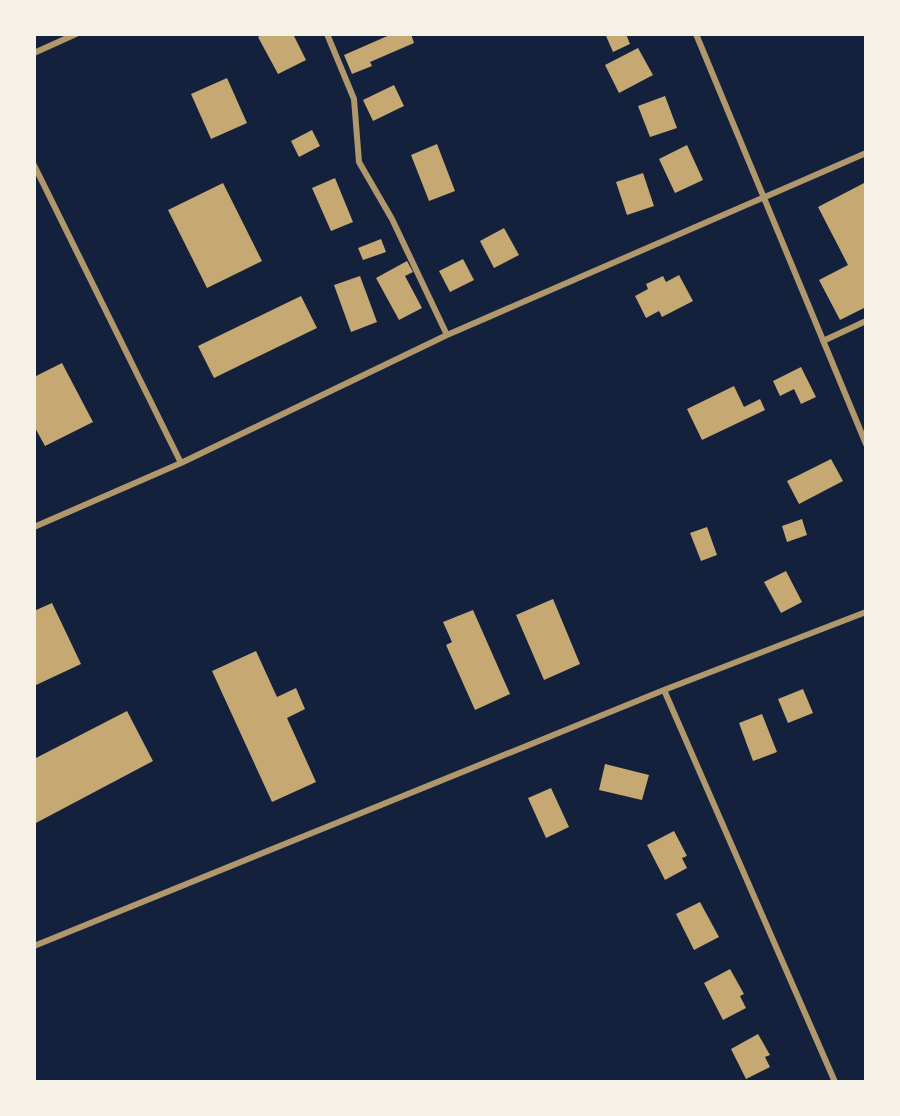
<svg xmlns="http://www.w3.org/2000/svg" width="900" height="1116" viewBox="0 0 900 1116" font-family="'Source Sans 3',sans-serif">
  <rect width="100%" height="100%" fill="#14213d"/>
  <!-- building -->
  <path fill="#c6a872" d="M263,34H293L306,60L278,74L258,37Z
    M392,34H411L414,43L370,62L372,66L352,74L344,55Z
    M610,34H626L630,44L613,52L606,36Z
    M638,48L653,75L619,93L605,65Z
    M227,78L247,123L211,139L191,94Z
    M394,85L404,106L373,121L363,100Z
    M665,96L677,128L650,137L638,106Z
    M312,130L320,146L299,157L291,141Z
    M437,144L455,191L429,201L411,155Z
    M687,145L703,180L675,193L659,159Z
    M643,173L654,206L627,215L616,182Z
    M335,178L353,222L331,231L312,188Z
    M866,182V307L840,320L819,280L848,265L818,207Z
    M223,183L262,261L207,288L168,210Z
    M504,228L519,255L494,268L480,241Z
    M381,239L386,252L363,260L358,248Z
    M463,259L474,280L450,292L439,271Z
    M407,261L413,272L405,276L422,308L399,320L376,278Z
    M679,275L693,301L662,317L659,311L646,318L635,296L648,289L646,284L663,276L666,282Z
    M360,276L377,322L351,332L334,285Z
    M301,296L317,328L214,378L198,346Z
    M62,363L93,422L45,446L34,426V377Z
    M801,367L816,397L801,404L794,389L780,396L773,381Z
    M734,386L744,407L760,399L765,410L702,440L687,409Z
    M831,459L843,481L799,504L787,481Z
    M802,519L807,535L787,542L782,526Z
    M707,527L717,555L701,561L690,533Z
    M786,571L802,602L781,613L764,582Z
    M553,599L580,664L544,680L516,615Z
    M52,603L81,664L34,686V611Z
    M473,610L510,694L475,710L446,645L452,642L443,622Z
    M256,651L277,697L296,688L305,709L287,718L316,782L272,802L212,671Z
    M803,689L813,713L788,723L778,699Z
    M127,711L153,761L34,824V759Z
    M762,714L777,752L753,761L739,723Z
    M605,764L649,775L642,800L599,790Z
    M551,788L569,827L546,838L528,798Z
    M674,831L687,856L682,858L687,868L665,880L647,845Z
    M700,902L719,937L694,950L676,914Z
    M730,969L744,994L740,996L746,1008L723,1020L704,983Z
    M758,1034L770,1055L765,1057L770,1067L746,1079L731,1049Z"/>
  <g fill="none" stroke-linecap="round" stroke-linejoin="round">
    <!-- minor -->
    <path stroke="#b1986c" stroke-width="6" d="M327,34L354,99L359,162L392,219L447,335
      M696,34L866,444
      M34,53L76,34
      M34,165L181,463
      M823,341L866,321
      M34,527L181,463L447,335L866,153
      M664,690L835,1082
      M34,946L664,690L866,612"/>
  </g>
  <!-- border -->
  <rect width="900" height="1116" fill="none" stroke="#f6f1e7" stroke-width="72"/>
</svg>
